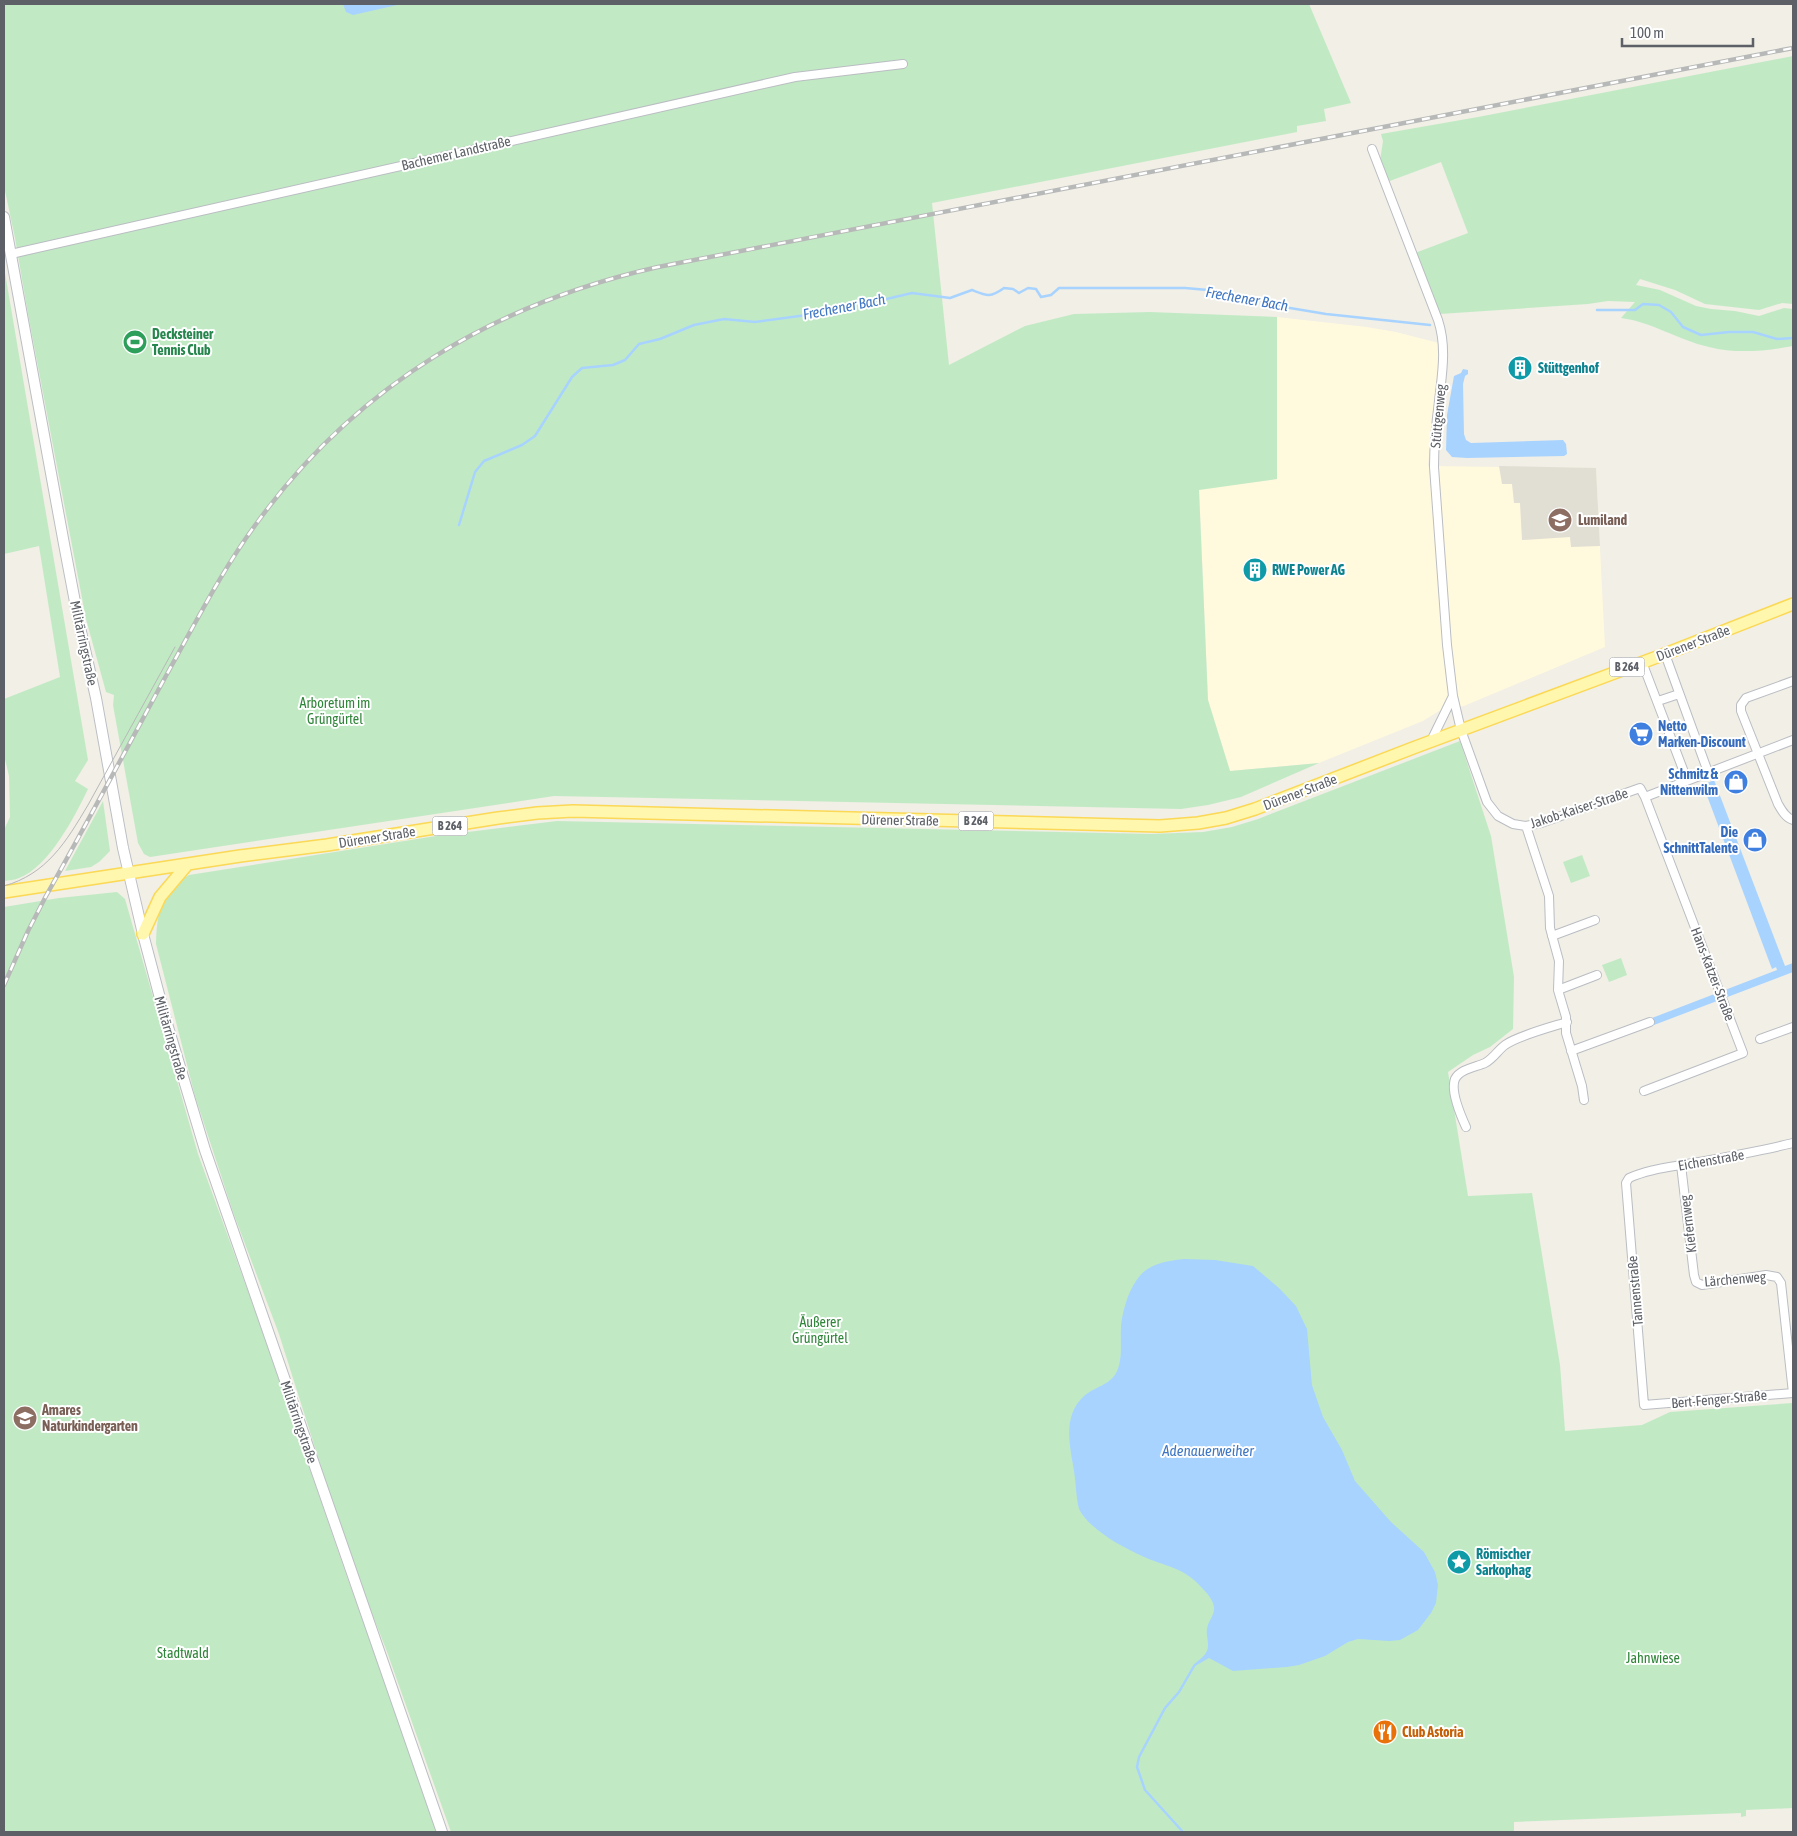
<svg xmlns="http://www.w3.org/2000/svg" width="1797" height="1836" viewBox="0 0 1797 1836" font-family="'Asap Condensed',sans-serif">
  <rect width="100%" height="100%" fill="#f1efe6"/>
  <!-- commercial -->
  <path fill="#fff9dd" d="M1277,317L1367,327L1396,332L1439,343L1440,361L1428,466L1596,468L1605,647L1464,706L1439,711L1423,721L1319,763L1230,771L1208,700L1199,489L1277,479Z"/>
  <!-- education -->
  <path fill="#e1ded4" d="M1499,466L1596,468L1600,546L1571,547L1570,537L1522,540L1520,503H1514L1512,484H1502Z"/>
  <!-- green -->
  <path fill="#c1eac4" d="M4,4H1309L1351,103L1324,109L1326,121L1297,126V132L932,203L949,365L1025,326L1074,314L1150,312L1277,317V479L1199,490L1208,700L1230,771L1319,763L1241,797L1208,805L1181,809L554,796L150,857L144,854L138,843L113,705L114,695L106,692L86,619L28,314L15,238L4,186Z
    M1793,56V304L1782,303L1759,310L1705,304L1675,290L1640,279L1636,285L1660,290L1696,306L1711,309L1735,311L1759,316L1784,308L1793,309V346C1765,351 1737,354 1709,347C1678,340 1652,322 1621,318L1635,302L1608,301L1588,304L1440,314L1415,253L1468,233L1441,162L1387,182L1380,161L1383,141L1381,134L1478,117Z
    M4,267L88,760L75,781L88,789C75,816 49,867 19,878C15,880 9,880 4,881V830L10,817L9,776L4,755V699L60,677L39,546L4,554Z
    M1460,741L1491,836L1514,977L1513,1029L1490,1047L1473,1055L1448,1072L1468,1196L1532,1193L1560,1365L1565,1431L1642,1425L1670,1412L1793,1403V1808L1746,1810V1816L1741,1817V1813L1514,1822V1832H451L386,1649L350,1558L279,1334L233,1212L195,1096L156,944C157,914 160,890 189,875L436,836L557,821L1151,834L1203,832L1232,827L1258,819Z
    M103,801L110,851L99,862L91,867L65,871Z
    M1582,855L1590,876L1571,883L1563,862Z
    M117,892L125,899L198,1154L258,1319L347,1577L439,1832H4V907L59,898Z
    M1621,958L1627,975L1609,982L1602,965Z"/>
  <!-- water -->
  <path fill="#a8d3ff" d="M343,4H402L353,15L346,12Z
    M1463,369L1468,370V374L1465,376L1463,384L1464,434L1466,440L1471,443L1563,440L1566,444L1567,454L1564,456L1467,458L1452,457L1446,450L1447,415L1454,376L1461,373Z
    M1714,780L1785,966L1793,963V972L1654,1025L1652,1018L1777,970L1776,967L1772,969L1703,785Z
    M1184,1259L1215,1260L1253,1266L1279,1288L1296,1306L1307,1329L1312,1385L1323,1417L1342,1450L1355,1481L1391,1522L1424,1552L1435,1572L1438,1585L1436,1603L1431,1613L1418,1630L1400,1640L1389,1641L1358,1639L1348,1642L1325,1656L1299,1665L1287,1667L1233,1671L1209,1658L1195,1666L1193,1665C1200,1659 1209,1654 1208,1644C1208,1639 1206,1634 1207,1629C1208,1621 1215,1615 1214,1607C1213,1600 1207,1593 1202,1588C1184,1567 1166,1567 1142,1556C1122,1547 1089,1529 1079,1509C1076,1497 1076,1484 1074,1471C1070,1446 1062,1416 1084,1396C1094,1387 1111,1385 1117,1371C1123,1358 1120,1341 1121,1326C1123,1307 1132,1276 1151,1267C1161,1262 1173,1260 1184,1259Z"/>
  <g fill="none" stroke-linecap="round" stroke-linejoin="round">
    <!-- stream -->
    <path stroke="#a8d3ff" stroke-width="2.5" d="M1597,310H1635L1643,304L1659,305L1671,312L1683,327L1701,335L1729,332H1753L1777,339L1793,338
      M459,525L475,472L484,461L522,445L535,436L572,377L582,368L613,365L625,360L639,344L660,339L694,325L724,319L755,322L822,313L864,300L878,301L912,293L950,298L972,290C987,296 990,298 1004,288L1013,289L1019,293L1028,288L1036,289L1041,297L1051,295L1059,288H1185L1208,290L1252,298L1284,307L1326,314L1430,325
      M1183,1832L1145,1790L1137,1767L1139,1757L1165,1708L1179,1692L1194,1666"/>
    <defs>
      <path id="street" d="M1372,149L1438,320C1447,347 1442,374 1439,401C1436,424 1434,445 1434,467L1447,645L1453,696L1461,730L1487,802L1498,816L1513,824L1526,826L1541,823L1640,788L1645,797L1793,740
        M11,254L795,77L903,64
        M1665,654L1708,772
        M1642,662L1687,780
        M1793,681L1746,698L1741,705V711L1778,804C1782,811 1786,818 1793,820
        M1658,701L1679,694
        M1431,741L1453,696
        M1526,826L1549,896L1550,928L1559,961L1558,990L1566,1017V1033L1582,1086L1584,1100
        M1552,936L1595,920
        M1558,990L1597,975
        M1760,1039L1793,1027
        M1571,1051L1650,1022
        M1644,1091L1743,1053L1645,797
        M1466,1127C1461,1116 1450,1091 1455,1079C1460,1069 1476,1067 1485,1063C1494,1058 1498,1050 1505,1045C1517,1036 1551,1027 1567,1022
        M1681,1165L1694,1275L1696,1282L1702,1285L1766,1275L1777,1277L1781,1283L1793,1393L1644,1405L1626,1183L1629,1178C1648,1169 1672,1167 1693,1163C1727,1157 1760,1151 1793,1143"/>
      <path id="secondary" d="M4,217L64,544L79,623L96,698L123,848L143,934L165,1017L205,1150L442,1832"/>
      <path id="primary" d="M4,892L240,856L327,845L498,818L537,813L573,811L1160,826L1198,823L1226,818L1255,809L1413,748L1665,654L1793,604
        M143,934L160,897L187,865"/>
    </defs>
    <!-- street casing -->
    <use href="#street" stroke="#babdc2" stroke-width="10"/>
    <!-- secondary casing -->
    <use href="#secondary" stroke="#bbbec4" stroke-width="12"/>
    <!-- primary casing -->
    <use href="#primary" stroke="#fbd855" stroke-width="14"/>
    <!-- street -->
    <use href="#street" stroke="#fff" stroke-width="8"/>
    <!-- secondary -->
    <use href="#secondary" stroke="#fff" stroke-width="10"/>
    <!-- primary -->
    <use href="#primary" stroke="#fff7ad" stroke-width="11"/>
    <!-- tram -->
    <path stroke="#b7b8b8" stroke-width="1" d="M4,886C47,874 66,842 88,805L175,647"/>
    <defs>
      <path id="rail" d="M4,985L28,931L46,896C87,823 127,748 167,674C196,622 223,568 259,520C358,385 496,303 658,267L1793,48"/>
    </defs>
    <!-- rail casing -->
    <use href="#rail" stroke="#b7b8b8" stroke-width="4.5"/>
    <!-- rail -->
    <use href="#rail" stroke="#fff" stroke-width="2.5" stroke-dasharray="8" stroke-linecap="butt"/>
  </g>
  <!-- icons -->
  <defs>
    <symbol id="stadium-disc" viewBox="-11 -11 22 22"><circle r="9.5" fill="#2e9e5b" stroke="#fff"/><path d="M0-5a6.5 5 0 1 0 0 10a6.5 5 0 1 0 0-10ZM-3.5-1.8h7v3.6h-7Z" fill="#fff"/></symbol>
    <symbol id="building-disc" viewBox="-11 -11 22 22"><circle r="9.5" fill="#0f9aa8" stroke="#fff"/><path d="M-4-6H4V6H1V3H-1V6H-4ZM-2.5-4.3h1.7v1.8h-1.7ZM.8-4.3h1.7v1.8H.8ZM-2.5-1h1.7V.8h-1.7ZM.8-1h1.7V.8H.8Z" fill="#fff"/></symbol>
    <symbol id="school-disc" viewBox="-11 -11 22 22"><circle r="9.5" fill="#8d6e63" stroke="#fff"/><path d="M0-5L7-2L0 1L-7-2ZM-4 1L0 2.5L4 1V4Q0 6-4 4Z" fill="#fff"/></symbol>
    <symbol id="supermarket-disc" viewBox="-11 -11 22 22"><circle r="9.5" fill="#3f7fe0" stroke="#fff"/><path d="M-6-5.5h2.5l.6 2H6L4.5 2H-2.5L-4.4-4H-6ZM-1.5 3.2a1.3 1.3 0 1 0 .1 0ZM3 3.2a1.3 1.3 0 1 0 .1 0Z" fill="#fff"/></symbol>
    <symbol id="shop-disc" viewBox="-11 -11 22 22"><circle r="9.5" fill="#3f7fe0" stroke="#fff"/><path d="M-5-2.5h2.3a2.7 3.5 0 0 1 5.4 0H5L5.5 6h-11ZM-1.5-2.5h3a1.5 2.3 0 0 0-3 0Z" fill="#fff"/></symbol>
    <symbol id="sight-disc" viewBox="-11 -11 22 22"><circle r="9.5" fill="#0f9aa8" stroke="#fff"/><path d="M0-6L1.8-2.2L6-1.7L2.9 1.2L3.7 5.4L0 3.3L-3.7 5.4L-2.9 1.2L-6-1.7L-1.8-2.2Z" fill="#fff"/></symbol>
    <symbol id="restaurant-disc" viewBox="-11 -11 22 22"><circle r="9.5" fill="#e8710a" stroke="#fff"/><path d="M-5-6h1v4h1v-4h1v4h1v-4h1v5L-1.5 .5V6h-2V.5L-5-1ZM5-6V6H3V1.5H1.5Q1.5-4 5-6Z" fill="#fff"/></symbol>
  </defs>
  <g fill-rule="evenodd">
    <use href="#stadium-disc" x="121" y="328" width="28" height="28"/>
    <use href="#building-disc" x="1506" y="354" width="28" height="28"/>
    <use href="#school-disc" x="1546" y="506" width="28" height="28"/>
    <use href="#building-disc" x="1241" y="556" width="28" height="28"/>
    <use href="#supermarket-disc" x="1627" y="720" width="28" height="28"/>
    <use href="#shop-disc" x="1722" y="768" width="28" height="28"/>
    <use href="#shop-disc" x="1741" y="826" width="28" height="28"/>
    <use href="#school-disc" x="11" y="1404" width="28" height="28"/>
    <use href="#sight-disc" x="1445" y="1548" width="28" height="28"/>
    <use href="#restaurant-disc" x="1371" y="1718" width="28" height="28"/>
  </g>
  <g text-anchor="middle" stroke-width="4" stroke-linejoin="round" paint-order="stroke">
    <!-- shield labels -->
    <g fill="#fff" stroke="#8e9095" stroke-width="1">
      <rect x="1609.5" y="657.5" width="35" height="19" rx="4"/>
      <rect x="958.5" y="811.5" width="35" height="19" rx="4"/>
      <rect x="432.5" y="816.5" width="35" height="19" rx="4"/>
    </g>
    <g font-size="12" font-weight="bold" fill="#5d6167">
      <text x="1627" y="671">B 264</text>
      <text x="976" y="825">B 264</text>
      <text x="450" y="830">B 264</text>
    </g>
    <!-- street labels -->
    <g font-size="14" fill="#5d6167" stroke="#fff">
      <text transform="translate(456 153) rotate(-13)" y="5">Bachemer Landstraße</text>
      <text transform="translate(1438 416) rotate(-85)" y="5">Stüttgenweg</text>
      <text transform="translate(84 643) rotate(78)" y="5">Militärringstraße</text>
      <text transform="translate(1693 643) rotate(-21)" y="5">Dürener Straße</text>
      <text transform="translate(1300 792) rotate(-21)" y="5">Dürener Straße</text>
      <text transform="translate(1579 808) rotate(-18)" y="5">Jakob-Kaiser-Straße</text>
      <text transform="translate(900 820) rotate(1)" y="5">Dürener Straße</text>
      <text transform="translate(377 837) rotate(-9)" y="5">Dürener Straße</text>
      <text transform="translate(1713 974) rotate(69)" y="5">Hans-Katzer-Straße</text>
      <text transform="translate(171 1038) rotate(74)" y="5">Militärringstraße</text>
      <text transform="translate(1711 1160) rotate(-10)" y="5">Eichenstraße</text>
      <text transform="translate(1688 1224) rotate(-97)" y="5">Kiefernweg</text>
      <text transform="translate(1735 1279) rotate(-5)" y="5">Lärchenweg</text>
      <text transform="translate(1635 1291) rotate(-95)" y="5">Tannenstraße</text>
      <text transform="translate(1719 1399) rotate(-5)" y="5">Bert-Fenger-Straße</text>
      <text transform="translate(299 1422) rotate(71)" y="5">Militärringstraße</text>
    </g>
    <!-- leisure labels -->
    <g font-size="14" font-weight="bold" fill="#27864d" stroke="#fff" text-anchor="start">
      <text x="152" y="339">Decksteiner<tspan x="152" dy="16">Tennis Club</tspan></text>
    </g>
    <!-- culture labels -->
    <g font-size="14" font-weight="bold" fill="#0d838f" stroke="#fff" text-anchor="start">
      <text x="1538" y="373">Stüttgenhof</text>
      <text x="1272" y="575">RWE Power AG</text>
      <text x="1476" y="1559">Römischer<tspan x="1476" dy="16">Sarkophag</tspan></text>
    </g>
    <!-- education labels -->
    <g font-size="14" font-weight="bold" fill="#785e54" stroke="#fff" text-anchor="start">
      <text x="1578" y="525">Lumiland</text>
      <text x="42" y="1415">Amares<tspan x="42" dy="16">Naturkindergarten</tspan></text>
    </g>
    <!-- park labels -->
    <g font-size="14" fill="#2f8539" stroke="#fff">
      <text x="335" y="708">Arboretum im<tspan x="335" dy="16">Grüngürtel</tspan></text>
      <text x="820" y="1327">Äußerer<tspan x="820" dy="16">Grüngürtel</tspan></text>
      <text x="183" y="1658">Stadtwald</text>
      <text x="1653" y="1663">Jahnwiese</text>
    </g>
    <!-- shop labels -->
    <g font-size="14" font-weight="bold" fill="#366cbe" stroke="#fff" text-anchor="end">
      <text x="1658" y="731" text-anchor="start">Netto<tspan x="1658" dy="16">Marken-Discount</tspan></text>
      <text x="1718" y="779">Schmitz &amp;<tspan x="1718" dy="16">Nittenwilm</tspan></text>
      <text x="1738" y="837">Die<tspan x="1738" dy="16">SchnittTalente</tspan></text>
    </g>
    <!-- food labels -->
    <g font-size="14" font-weight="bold" fill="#c56008" stroke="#fff" text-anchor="start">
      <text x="1402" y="1737">Club Astoria</text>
    </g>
    <!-- water labels -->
    <g font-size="15" font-style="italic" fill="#3f76c3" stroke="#fff">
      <text transform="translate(1247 299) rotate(10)" y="5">Frechener Bach</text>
      <text transform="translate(844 307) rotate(-11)" y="5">Frechener Bach</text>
      <text x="1208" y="1456">Adenauerweiher</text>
    </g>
  </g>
  <!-- border -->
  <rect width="1797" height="1836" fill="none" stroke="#5d6167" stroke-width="10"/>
  <!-- scale -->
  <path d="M1622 38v8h131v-8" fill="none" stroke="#5d6167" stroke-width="2.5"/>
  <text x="1630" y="38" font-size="15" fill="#5d6167" stroke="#ffffff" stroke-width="4" paint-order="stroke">100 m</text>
</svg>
